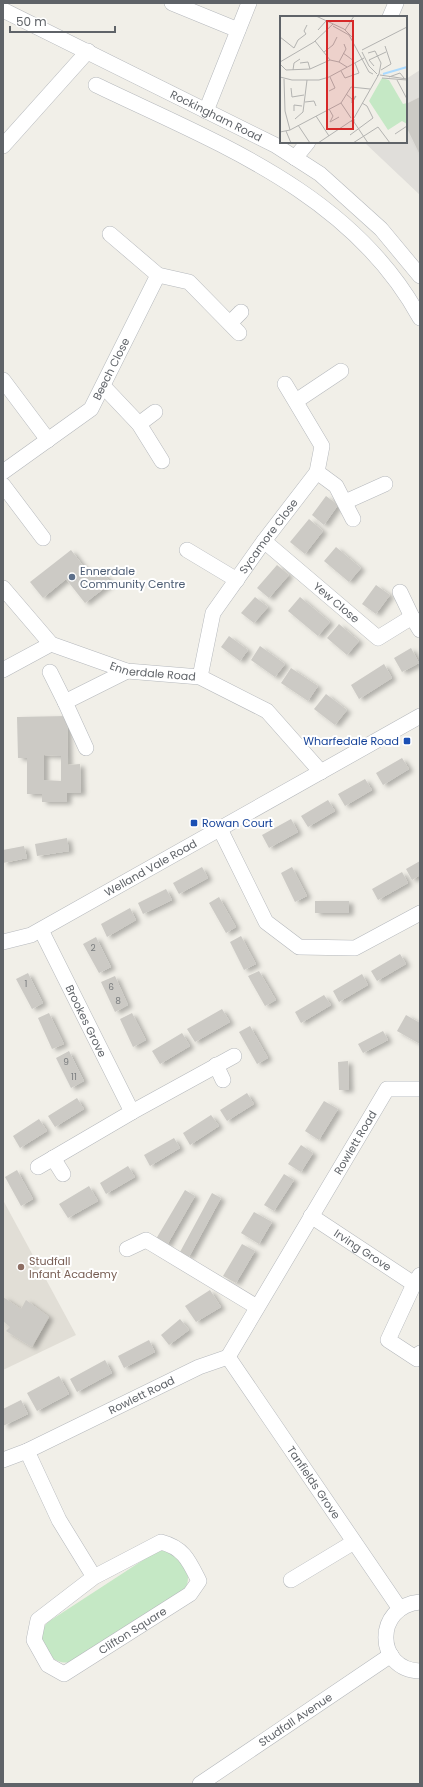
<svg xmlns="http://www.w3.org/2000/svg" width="423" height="1787" viewBox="0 0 423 1787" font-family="Poppins,sans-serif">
  <defs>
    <filter id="shadow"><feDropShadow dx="4.5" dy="2.5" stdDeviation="2" flood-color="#0004"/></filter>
  </defs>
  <rect width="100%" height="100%" fill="#f1efe8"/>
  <!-- industrial -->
  <path fill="#e0deda" d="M420,70V195L364,142H406V79Z"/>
  <!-- education -->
  <path fill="#e1ded6" d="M3,1200L76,1335L3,1370Z"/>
  <!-- green -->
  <path fill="#c5e8c5" d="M157,1551C161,1551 166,1550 170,1551C186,1557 194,1579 183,1592L77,1661C70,1662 65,1664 58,1661C43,1656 36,1633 48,1622Z"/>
  <!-- building -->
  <path fill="#cccac5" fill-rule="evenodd" filter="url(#shadow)" d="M420,97V155L406,126V104Z
    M326,496L338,505L324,525L312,515Z
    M309,519L323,531L305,554L290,542Z
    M336,547L361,568L349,582L324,561Z
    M71,550L90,575L99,568L111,583L85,603L66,579L43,598L30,582Z
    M277,565L289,575L269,598L257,588Z
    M376,585L390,595L376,614L362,604Z
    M255,597L268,607L254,623L241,613Z
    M300,597L330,622L318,636L288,611Z
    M339,624L359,641L347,655L327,638Z
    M229,636L248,650L240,661L221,647Z
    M260,646L285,664L275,677L251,660Z
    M411,648L419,663L402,672L394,658Z
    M384,664L392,678L359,699L351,685Z
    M291,668L318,686L308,701L281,683Z
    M326,694L347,710L335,725L314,709Z
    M67,716L68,765L80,764L81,793H67V802H42V794H27V758H18L17,717ZM44,755L61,756V781L44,780Z
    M402,758L409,769L383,785L376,773Z
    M365,779L372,790L345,806L338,794Z
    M328,800L335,811L308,827L301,816Z
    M291,819L298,832L269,848L262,835Z
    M67,838L69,851L37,856L35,844Z
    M24,846L27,858L3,863V850Z
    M420,861V875L412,880L406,869Z
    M202,867L208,878L179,894L173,883Z
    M292,867L307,896L295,902L281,873Z
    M402,872L408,883L378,900L372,889Z
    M166,889L172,900L143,914L138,903Z
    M219,897L236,927L226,933L209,903Z
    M315,901H349V913H315Z
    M130,908L136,920L107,937L101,924Z
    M241,936L256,964L244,970L230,942Z
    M96,937L111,967L99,973L83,944Z
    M400,954L406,964L377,981L371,971Z
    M259,971L276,1000L265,1006L248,976Z
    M28,973L43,1003L32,1009L16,979Z
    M362,974L368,985L339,1002L333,991Z
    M115,976L128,1005L115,1012L101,982Z
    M324,995L331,1005L301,1023L295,1012Z
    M222,1009L230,1022L195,1042L187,1029Z
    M49,1013L64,1044L52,1049L38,1018Z
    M132,1013L146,1040L133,1047L120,1019Z
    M406,1015L420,1023V1044L397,1031Z
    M250,1026L268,1058L257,1064L239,1032Z
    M383,1031L388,1040L363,1053L358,1044Z
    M182,1033L190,1046L160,1064L152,1051Z
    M69,1051L84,1081L71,1088L56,1058Z
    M348,1061L349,1090H339L338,1062Z
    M247,1093L254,1104L227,1121L220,1110Z
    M77,1098L84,1109L55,1127L48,1116Z
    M324,1101L338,1109L319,1140L305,1131Z
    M211,1115L219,1126L190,1145L183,1133Z
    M39,1119L47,1131L20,1148L13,1136Z
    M174,1138L180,1148L150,1166L144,1155Z
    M301,1145L313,1153L301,1172L288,1164Z
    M128,1166L135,1177L106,1194L100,1183Z
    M17,1170L33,1199L21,1206L5,1177Z
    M284,1174L294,1180L274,1211L264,1205Z
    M89,1186L98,1201L68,1218L59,1204Z
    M185,1190L195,1196L167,1245L156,1239Z
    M212,1193L221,1198L189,1257L180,1252Z
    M254,1212L272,1222L259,1244L241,1233Z
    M242,1244L255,1251L236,1283L223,1276Z
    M210,1290L221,1307L196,1322L185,1306Z
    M3,1297L21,1309L26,1300L49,1317L32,1347L6,1331L10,1327L3,1321Z
    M180,1319L189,1330L169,1345L161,1335Z
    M149,1340L155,1352L124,1368L118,1356Z
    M105,1360L112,1373L77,1392L70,1379Z
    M59,1376L69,1394L37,1411L27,1393Z
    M21,1400L28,1414L3,1426V1409Z"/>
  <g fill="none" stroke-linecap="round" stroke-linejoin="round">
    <defs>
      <g id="minor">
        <path d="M172,3L238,30"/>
        <path id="s1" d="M3,10L275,145L320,174L381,229L420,276"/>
        <path d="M390,17L396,3"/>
        <path d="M96,85C217,143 352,193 420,318"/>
        <path d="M206,111L249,3"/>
        <path d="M3,146L88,51"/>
        <path d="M295,158L308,142"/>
        <path d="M110,234L158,275L189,282L239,333"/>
        <path d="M230,323L241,312"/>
        <path d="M3,380L48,440"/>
        <path d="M103,386L139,424L162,461"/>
        <path d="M296,401L341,371"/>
        <path d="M139,424L155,412"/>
        <path id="s2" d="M3,472L91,409L158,275"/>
        <path d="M317,472L336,486L353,519"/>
        <path d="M3,485L43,538"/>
        <path d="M345,502L385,484"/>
        <path id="s3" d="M264,541L378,638L412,617L420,630"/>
        <path d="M187,550L237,580"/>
        <path id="s4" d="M3,588L51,644L127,671L200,677L267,711L321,772"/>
        <path d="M400,592L412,617"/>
        <path d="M3,670L51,644"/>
        <path d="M50,672L65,702"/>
        <path id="s5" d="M200,677L213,613L264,541L317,472L322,446L285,384"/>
        <path d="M86,748L65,702L127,671"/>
        <path d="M220,829L266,922L299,947L355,948L420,913"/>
        <path id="s6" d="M3,942L31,935L420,716"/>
        <path d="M216,1065L223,1080"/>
        <path d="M132,1112L234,1056"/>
        <path d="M53,1158L63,1174"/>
        <path d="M38,1167L132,1112L41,930"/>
        <path id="s7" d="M311,1216L414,1284L420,1275"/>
        <path d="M127,1249L146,1240L257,1307"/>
        <path d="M414,1284L388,1340L417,1359L420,1353"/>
        <path id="s8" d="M228,1357L400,1609"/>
        <path id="s9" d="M27,1451L59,1520L94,1577L38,1620L34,1640L48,1665L64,1674L190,1594L199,1581C189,1561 184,1548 161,1542L94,1577"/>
        <path id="s10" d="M3,1460L27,1451L199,1367L228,1357L387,1089H420"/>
        <path d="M291,1580L354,1542"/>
        <path d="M420,1602C374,1606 375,1670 420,1671"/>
        <path id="s11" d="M200,1784L391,1655"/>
      </g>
    </defs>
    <!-- minor casing -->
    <use href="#minor" stroke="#b5b8bc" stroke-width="16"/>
    <!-- minor -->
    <use href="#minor" stroke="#fff" stroke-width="15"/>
  </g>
  <!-- markers -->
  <circle fill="#5c6f8a" stroke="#fff" stroke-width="1.5" cx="72" cy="577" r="4"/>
  <g fill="#1a4fb4" stroke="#fff" stroke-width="1.5">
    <rect x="403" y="737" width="8" height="8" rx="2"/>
    <rect x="190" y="819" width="8" height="8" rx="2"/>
  </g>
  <circle fill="#8d6e63" stroke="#fff" stroke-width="1.5" cx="21" cy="1267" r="4"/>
  <g text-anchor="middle" stroke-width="4" stroke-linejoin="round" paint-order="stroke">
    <!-- number labels -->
    <g font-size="9" fill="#7a7d7f">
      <text x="93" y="951">2</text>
      <text x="26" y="987">1</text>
      <text x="111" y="990">6</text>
      <text x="118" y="1004">8</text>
      <text x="66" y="1065">9</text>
      <text x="74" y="1080">11</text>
    </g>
    <!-- street labels -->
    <g font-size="11" fill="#5f6368" stroke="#fff">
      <text dy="4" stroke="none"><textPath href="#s1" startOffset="238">Rockingham Road</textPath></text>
      <text dy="4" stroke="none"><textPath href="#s2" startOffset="153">Beech Close</textPath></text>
      <text dy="4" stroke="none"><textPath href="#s5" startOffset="160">Sycamore Close</textPath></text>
      <text dy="4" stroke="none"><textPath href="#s3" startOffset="95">Yew Close</textPath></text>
      <text dy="4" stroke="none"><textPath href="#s4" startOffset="180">Ennerdale Road</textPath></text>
      <text dy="4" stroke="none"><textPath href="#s6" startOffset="166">Welland Vale Road</textPath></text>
      <text transform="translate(86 1021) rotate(64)" y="4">Brookes Grove</text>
      <text dy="4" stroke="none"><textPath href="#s10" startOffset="497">Rowlett Road</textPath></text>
      <text dy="4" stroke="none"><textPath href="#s7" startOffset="62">Irving Grove</textPath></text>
      <text dy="4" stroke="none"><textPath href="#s10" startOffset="153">Rowlett Road</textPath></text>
      <text dy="4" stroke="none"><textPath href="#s8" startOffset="152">Tanfields Grove</textPath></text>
      <text dy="4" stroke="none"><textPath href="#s9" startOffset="362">Clifton Square</textPath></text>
      <text dy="4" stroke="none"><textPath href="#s11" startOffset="115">Studfall Avenue</textPath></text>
    </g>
    <!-- service labels -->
    <g font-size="11" fill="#4e5e75" stroke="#fff" text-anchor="start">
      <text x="80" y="575">Ennerdale<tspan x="80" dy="13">Community Centre</tspan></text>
    </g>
    <!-- transit labels -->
    <g font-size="11" fill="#164399" stroke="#fff" text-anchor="end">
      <text x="399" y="745">Wharfedale Road</text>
      <text x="202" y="827" text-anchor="start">Rowan Court</text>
    </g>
    <!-- education labels -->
    <g font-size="11" fill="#785e54" stroke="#fff" text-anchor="start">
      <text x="29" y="1265">Studfall<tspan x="29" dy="13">Infant Academy</tspan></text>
    </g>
  </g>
  <!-- overview -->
  <g transform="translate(280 16)">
    <rect width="127" height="127" fill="#f1efe8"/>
    <path d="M102,62L109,64L123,88L127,87V108L122,105L108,114L89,85Z" fill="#c5e8c5"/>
    <path fill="none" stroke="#aadaff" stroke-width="2" d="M103,58L127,51"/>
    <path fill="none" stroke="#b3b3b1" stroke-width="1" d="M36,0L64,13L74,23M53,10L69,19L89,56L93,58M38,14L46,5M65,14L74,0M0,21L14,32M35,25L50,44L59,46L67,51M14,32L18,24L26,18L24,15L27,9M82,34L127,11M44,36L53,29L57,21M82,36L89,50L97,58M63,37L74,45M88,37L95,35L101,47L99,58M0,46L34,26L53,8M59,46L66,33L64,28M20,47L28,46L30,53M0,48L6,54L30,53L50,44M94,50L89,44L106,36M13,54L14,47L20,43M101,54L111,48L105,30M61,55L65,62L79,57L75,47M100,59L127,63M0,61L12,64H39L49,61L84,42M109,61L120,57L124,62M102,62L127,64M4,63L5,95L10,114M117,64L127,83M11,72L12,81L24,79M49,75L55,72L50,61M66,78L72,83L76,80M72,83V87L76,80M25,86L34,85L36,90M61,87L71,102M49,93L53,100L50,106L59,101M14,95V89L22,90M36,100L49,120M74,102L99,58L97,60M15,103L23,96L27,64M74,106L88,127M18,109L30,127M6,115L11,127M0,116L10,114L61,87L71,71L90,73M115,118L127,110M70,119L93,102L87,90L82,87M38,127L74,103V106L71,105M73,127L98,111L110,127"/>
    <path fill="#d62828" fill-opacity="0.15" stroke="#d62828" stroke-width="2" d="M47,5H73V113H47Z"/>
    <rect width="127" height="127" fill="none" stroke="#5f6368" stroke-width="2"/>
  </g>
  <!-- border -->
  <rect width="423" height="1787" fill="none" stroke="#5f6368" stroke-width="8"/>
  <!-- scale -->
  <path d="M10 26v6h105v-6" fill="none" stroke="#5f6368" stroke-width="2"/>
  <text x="16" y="26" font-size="12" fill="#5f6368" stroke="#ffffff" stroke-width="3" paint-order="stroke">50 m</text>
</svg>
